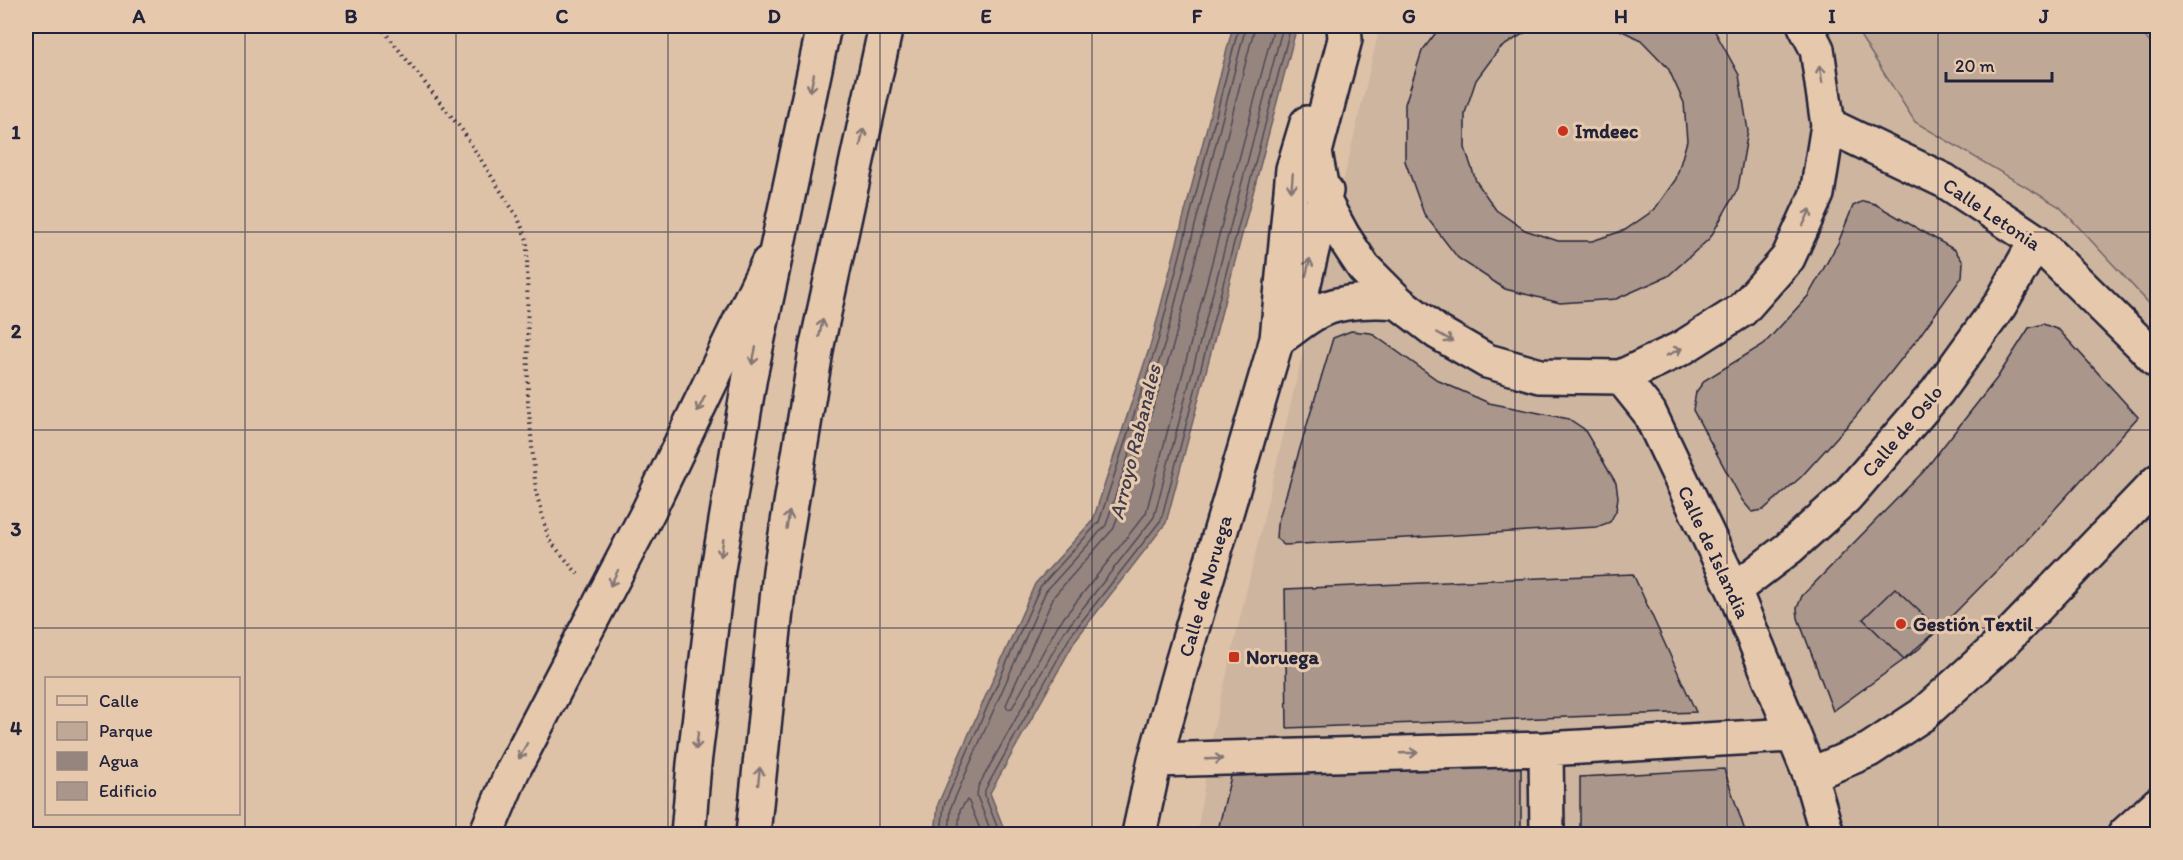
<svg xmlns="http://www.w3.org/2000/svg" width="2183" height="860" viewBox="0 0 2183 860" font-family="Itim,sans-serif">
  <rect width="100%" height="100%" fill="#dec2a8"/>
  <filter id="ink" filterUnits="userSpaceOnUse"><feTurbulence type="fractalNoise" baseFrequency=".0167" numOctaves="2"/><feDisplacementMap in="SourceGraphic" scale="12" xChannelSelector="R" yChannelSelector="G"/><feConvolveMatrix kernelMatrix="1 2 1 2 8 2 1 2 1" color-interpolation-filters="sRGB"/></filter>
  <g filter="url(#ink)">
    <!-- built -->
    <path fill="#ceb59f" d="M1380,26H2157V834H1197L1210,745Z"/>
    <!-- green -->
    <path fill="#bfa896" stroke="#706568" stroke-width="1.5" d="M1854,26H2136L2157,51V312L2060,207L1915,122Z"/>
    <!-- water -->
    <path fill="#96857f" stroke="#685d64" stroke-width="1.5" d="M1233,26H1297L1166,523L1076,639L990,793L1006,834H935L938,804L1035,584L1093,520L1152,340Z"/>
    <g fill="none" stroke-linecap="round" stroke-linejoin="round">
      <!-- shore -->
      <path stroke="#504a56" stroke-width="1.5" d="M1255,26L1173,346L1114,528L1054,596L1006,705L1008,709L1012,708L1058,625L1146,513L1274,26
        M941,834L944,805L1040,587L1099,522L1158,341L1239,26
        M949,834L951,807L1046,591L1106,525L1165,343L1246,26
        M958,834L960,810L967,800L969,802L982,834
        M992,834L977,796L978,787L1064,632L1154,517L1283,26
        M1000,834L985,796V790L1071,635L1161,520L1291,26"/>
    </g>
    <!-- building -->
    <path fill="#aa968a" stroke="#22223b" stroke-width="1.5" d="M1441,26H1542L1532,28L1499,49L1476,80L1465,113V148L1476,181L1496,210L1525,230L1558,241H1592L1625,230L1654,210L1676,179L1687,141L1684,103L1668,68L1641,40L1612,26H1712L1739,75L1748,131L1738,188L1710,238L1668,276L1616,299L1560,303L1505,289L1458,258L1424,214L1405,161V104L1422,51Z
      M1863,201L1875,204L1955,250L1963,262L1962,277L1918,338L1856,416L1801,477L1763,510L1752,512L1742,500L1693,410L1696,392L1705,380L1764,344L1808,296L1838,243L1853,206Z
      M2043,324L2059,330L2138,417L2026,541L1919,649L1833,711L1798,618L1797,608L1802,596L1923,472L1997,378L2029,328Z
      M1351,331L1371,333L1439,381L1489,403L1569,419L1584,429L1616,483L1618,497L1616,511L1610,522L1597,527L1284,545L1276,538L1277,525L1333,338Z
      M1633,574L1696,712L1287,728L1285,589Z
      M1895,588L1938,629L1904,659L1863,619Z
      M1521,764V834H1217L1231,776Z
      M1724,769L1746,834H1580V777Z"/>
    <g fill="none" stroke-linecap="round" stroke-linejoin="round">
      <defs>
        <path id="minor" d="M1344,26L1345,39L1315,152L1324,201L1343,236L1364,268L1398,302L1437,332L1487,361L1540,376L1621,377L1682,348L1742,310L1788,258L1817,194L1828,125L1817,49L1805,26
          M1828,125L1945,181L2036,241L2140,343L2158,362
          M1294,312L1300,300L1326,191
          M1284,335C1295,327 1307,317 1319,311C1344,300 1372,300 1398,302
          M1621,377L1649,412L1734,590L1810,775L1827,834
          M1734,590L1789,548L1846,497L1937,392L2000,305L2036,241
          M1155,760L1546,749
          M1810,775L1869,750L1922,715L2002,643L2158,481
          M486,834L512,772L649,510L768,263
          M1139,834L1155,760L1182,663L1277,339L1293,169L1307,123
          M1547,834L1546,749L1793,735
          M2125,834L2158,804"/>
        <path id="major" d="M688,834L694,764L718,569L750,376L824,26
          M753,834L780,571L817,345L886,26"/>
      </defs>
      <!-- minor casing -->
      <use href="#minor" stroke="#22223b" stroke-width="38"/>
      <!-- major casing -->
      <use href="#major" stroke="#22223b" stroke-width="38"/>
      <!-- path -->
      <path stroke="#22223b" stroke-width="4" stroke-dasharray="1.5 4.5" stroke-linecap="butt" d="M380,26L462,130L518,218L527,240L528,400L536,492L549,540L578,574"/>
      <!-- minor -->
      <use href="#minor" stroke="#e6c9ad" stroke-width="33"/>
      <!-- major -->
      <use href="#major" stroke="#e6c9ad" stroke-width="33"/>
    </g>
    <!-- one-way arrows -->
    <defs><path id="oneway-shaft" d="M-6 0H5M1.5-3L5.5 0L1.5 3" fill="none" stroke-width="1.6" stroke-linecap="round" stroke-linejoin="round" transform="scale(1.5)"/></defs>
    <g stroke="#847674">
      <use href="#oneway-shaft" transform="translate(1821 74) rotate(-98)"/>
      <use href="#oneway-shaft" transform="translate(812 83) rotate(102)"/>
      <use href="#oneway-shaft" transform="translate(862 137) rotate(-78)"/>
      <use href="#oneway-shaft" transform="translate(1292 183) rotate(95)"/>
      <use href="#oneway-shaft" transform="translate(1807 217) rotate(-65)"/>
      <use href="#oneway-shaft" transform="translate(1308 267) rotate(-77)"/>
      <use href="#oneway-shaft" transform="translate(821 328) rotate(-78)"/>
      <use href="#oneway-shaft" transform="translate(1445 337) rotate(30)"/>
      <use href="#oneway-shaft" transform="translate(1674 352) rotate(-25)"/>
      <use href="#oneway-shaft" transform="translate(754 356) rotate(102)"/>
      <use href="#oneway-shaft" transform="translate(701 404) rotate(116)"/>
      <use href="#oneway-shaft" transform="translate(788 520) rotate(-81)"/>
      <use href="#oneway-shaft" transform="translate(722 548) rotate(99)"/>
      <use href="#oneway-shaft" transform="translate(614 578) rotate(117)"/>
      <use href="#oneway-shaft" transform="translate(697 741) rotate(97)"/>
      <use href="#oneway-shaft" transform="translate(523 751) rotate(117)"/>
      <use href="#oneway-shaft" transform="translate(1409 753) rotate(-2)"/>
      <use href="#oneway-shaft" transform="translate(1214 759) rotate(-2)"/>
      <use href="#oneway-shaft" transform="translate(759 776) rotate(-84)"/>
    </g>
  </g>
  <!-- grid -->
  <path fill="none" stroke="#22223b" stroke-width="1.5" stroke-opacity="0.55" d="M245,26V834M456,26V834M668,26V834M880,26V834M1092,26V834M1303,26V834M1515,26V834M1727,26V834M1938,26V834M26,232H2158M26,430H2158M26,628H2158"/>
  <!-- markers -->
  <g fill="#c8321e" stroke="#e6c9ad" stroke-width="2">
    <circle cx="1563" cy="131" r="6"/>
    <circle cx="1901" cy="624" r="6"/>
    <rect x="1228" y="651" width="12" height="12" rx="3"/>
  </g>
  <g text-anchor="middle" stroke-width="6" stroke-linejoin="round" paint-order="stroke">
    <!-- poi labels -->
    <g font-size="20" font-weight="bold" fill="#22223b" stroke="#e6c9ad" text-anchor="start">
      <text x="1575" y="138">Imdeec</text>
      <text x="1913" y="631">Gestión Textil</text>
      <text x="1246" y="664">Noruega</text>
    </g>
    <!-- street labels -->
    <g font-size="20" fill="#22223b" stroke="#e6c9ad">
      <text transform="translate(1992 214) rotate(34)" y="7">Calle Letonia</text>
      <text transform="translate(1902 431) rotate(-50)" y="7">Calle de Oslo</text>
      <text transform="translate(1714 552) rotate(65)" y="7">Calle de Islandia</text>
      <text transform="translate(1205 586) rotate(-74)" y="7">Calle de Noruega</text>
    </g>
    <!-- water labels -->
    <g font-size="21" font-style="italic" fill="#3f3b4c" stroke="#e6c9ad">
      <text transform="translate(1135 442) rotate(-76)" y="7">Arroyo Rabanales</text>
    </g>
  </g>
  <!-- margin -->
  <rect width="2183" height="860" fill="none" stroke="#e6c9ad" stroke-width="66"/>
  <!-- legend -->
  <rect x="45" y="677" width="195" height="138" fill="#e6c9ad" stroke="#98867f" stroke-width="1.5"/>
  <rect x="57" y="696" width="30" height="9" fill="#e6c9ad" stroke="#98867f" stroke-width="1.5"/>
  <text x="99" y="707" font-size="18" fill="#22223b">Calle</text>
  <rect x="57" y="722" width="30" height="18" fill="#bfa896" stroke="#98867f" stroke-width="1.5"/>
  <text x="99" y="737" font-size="18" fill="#22223b">Parque</text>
  <rect x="57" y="752" width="30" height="18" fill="#96857f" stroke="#98867f" stroke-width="1.5"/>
  <text x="99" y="767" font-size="18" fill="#22223b">Agua</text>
  <rect x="57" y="782" width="30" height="18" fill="#aa968a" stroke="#98867f" stroke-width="1.5"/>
  <text x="99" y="797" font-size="18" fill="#22223b">Edificio</text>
  <!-- scale -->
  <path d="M1946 72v9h106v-9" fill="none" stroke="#22223b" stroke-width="3"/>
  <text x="1955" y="72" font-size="18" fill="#22223b" stroke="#e6c9ad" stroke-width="4.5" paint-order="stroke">20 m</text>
  <rect x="33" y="33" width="2117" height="794" fill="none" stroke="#22223b" stroke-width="2"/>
  <g font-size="20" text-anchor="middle" font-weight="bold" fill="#22223b">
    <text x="139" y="23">A</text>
    <text x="351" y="23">B</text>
    <text x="562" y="23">C</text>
    <text x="774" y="23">D</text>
    <text x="986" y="23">E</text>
    <text x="1197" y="23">F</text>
    <text x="1409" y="23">G</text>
    <text x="1621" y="23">H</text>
    <text x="1832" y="23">I</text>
    <text x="2044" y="23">J</text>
    <text x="16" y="139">1</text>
    <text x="16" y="338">2</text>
    <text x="16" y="536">3</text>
    <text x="16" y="735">4</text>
  </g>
</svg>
